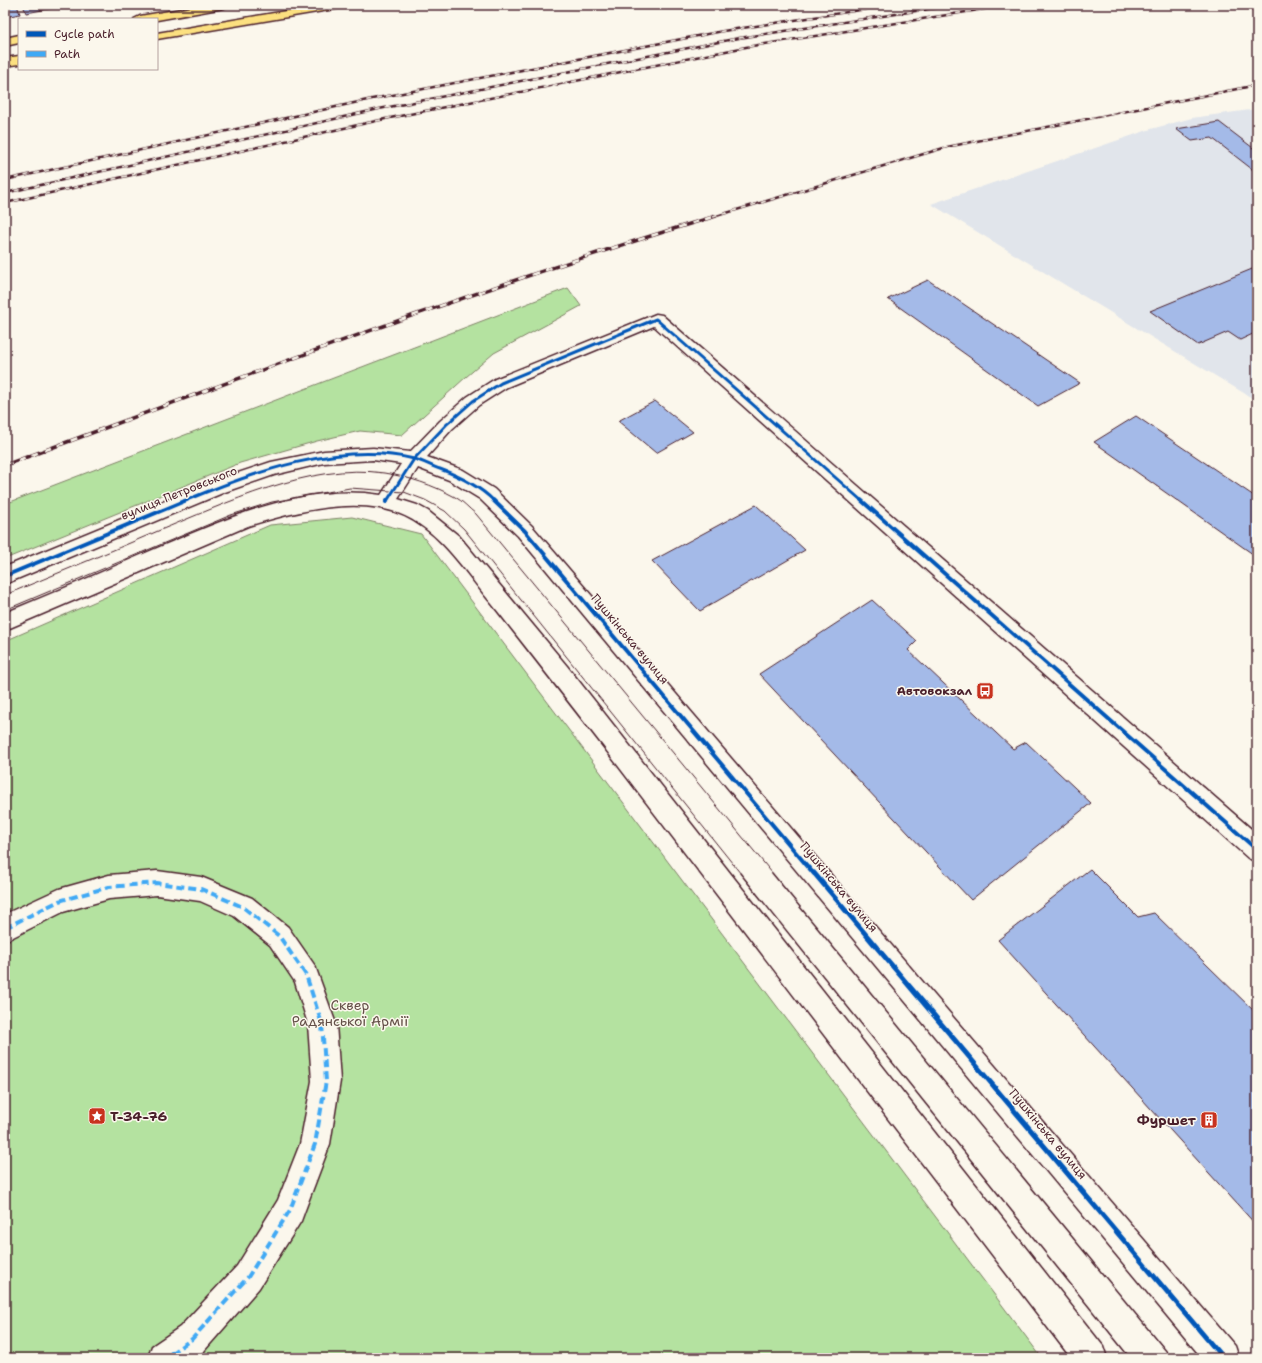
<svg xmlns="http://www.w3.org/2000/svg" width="1262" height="1363" viewBox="0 0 1262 1363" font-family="'Shantell Sans',sans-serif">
  <rect width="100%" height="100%" fill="#fbf7ec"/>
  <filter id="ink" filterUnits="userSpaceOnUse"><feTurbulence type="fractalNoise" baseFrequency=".025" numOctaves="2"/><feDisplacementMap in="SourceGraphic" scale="8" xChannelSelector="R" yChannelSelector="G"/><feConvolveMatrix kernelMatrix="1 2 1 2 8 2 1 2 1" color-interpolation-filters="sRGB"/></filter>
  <g filter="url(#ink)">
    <!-- built -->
    <path fill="#e1e5eb" d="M1257,109V401L931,204L1151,129L1192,118Z"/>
    <!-- green -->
    <path fill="#b4e2a0" stroke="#7f8066" d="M568,288L581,306L494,353L466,377L402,435L360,431L317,441L240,463L5,559V504Z
      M352,517L421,534L1042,1358H5V641L270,525Z"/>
    <!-- building -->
    <path fill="#a4bae8" stroke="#4a1f2b" d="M5,5H17L20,14L5,17Z
      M23,5H65V6L26,13Z
      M1219,122L1257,151V173L1212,138L1192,141L1176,129Z
      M1257,267V332L1240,340L1228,332L1198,345L1150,311Z
      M928,280L1080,383L1038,406L888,299Z
      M655,401L693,432L656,453L618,421Z
      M1136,416L1257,498V557L1094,442Z
      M756,505L805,550L700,611L652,561Z
      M872,600L917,641L908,650L1013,749L1026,742L1091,803L971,900L759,674Z
      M1090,869L1138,917L1154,913L1257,1014V1226L998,940Z"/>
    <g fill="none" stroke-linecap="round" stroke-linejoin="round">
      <defs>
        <path id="minor" d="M656,314L662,315L1257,834V862L1248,858L654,326L507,387L479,405L452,429L427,457L463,470L494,489L532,526L1235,1346L1239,1358H1202L518,536L480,499L449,480L418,468L398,499L417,505L428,511L459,536L567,666L1103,1346L1107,1358H1071C915,1154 759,950 603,746C566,698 529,651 492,604C466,573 443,534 405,516C360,494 293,512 248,526L5,630V613C53,593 100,573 148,552C220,522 300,482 381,495L401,464L373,460L324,463L274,475L225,492L5,584V567L211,482L271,462L324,451L373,448L410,452L440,421L467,397L495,379Z
          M157,871L201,877L252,898L288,927L315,966L336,1024L340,1081L330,1144L305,1210L301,1221L259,1288L204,1351L193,1358H148L152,1346L180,1327L237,1266L278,1200L300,1144L312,1081L308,1024L295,982L270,945L234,916L200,901L157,895L109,899L63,912L5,941V914L59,889L109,875Z"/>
        <path id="major" d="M204,5H230L224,8L157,20L134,19L140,16Z
          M321,5H347L341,8L157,39V33Z
          M19,35V43L5,46V38Z
          M19,56V64L5,66V58Z"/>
      </defs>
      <!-- minor casing -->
      <use href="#minor" stroke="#4a1f2b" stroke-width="3"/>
      <!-- major casing -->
      <use href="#major" stroke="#4a1f2b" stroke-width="3"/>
      <!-- minor -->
      <use href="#minor" fill="#fbf7ec" fill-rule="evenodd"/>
      <!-- major -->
      <use href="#major" fill="#fce080" fill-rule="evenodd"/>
      <!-- tram-far1 -->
      <path stroke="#4a1f2b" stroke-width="1" d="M5,595C56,574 107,553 158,531C225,504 310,462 384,473C409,477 433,485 455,497C463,501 469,509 476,514L773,874
        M5,610L231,515L272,502L310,495L350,488L404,492L425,500L445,511L464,529L741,874"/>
      <!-- tram -->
      <path stroke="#4a1f2b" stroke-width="1.5" d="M740,873L1130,1358
        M772,873L1172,1358"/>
      <defs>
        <path id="rail-far1" d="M5,180L372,99L723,31L893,5
          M5,193L379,109L739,38L955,5
          M5,203L385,119L746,47L1010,5
          M713,217L947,147L1257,85"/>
        <path id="rail" d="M5,465C241,378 475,288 716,216"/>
      </defs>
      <!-- rail-far1 casing -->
      <use href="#rail-far1" stroke="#4a1f2b" stroke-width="2.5"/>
      <!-- rail casing -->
      <use href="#rail" stroke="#4a1f2b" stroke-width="3.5"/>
      <!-- rail-far1 -->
      <use href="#rail-far1" stroke="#fbf7ec" stroke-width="1.5" stroke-dasharray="5" stroke-linecap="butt"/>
      <!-- rail -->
      <use href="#rail" stroke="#fbf7ec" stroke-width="2.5" stroke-dasharray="7" stroke-linecap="butt"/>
      <!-- quiet -->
      <path stroke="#3fa9f5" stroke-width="4" stroke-dasharray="8 4" stroke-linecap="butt" d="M5,928L59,901L109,887L157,883L201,889L243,907L279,936L306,975L322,1024L326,1081L315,1144L290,1210L248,1277L192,1339L164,1358"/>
      <defs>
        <path id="cycleway-far2" d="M184,501C251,473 341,440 414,459C423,461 431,466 440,469C459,476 479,486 494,501
          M387,501L414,459L446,425L473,401L501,383L656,319L862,501"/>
        <path id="cycleway-far1" d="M493,500L525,531L814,874
          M861,500L1257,850
          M386,502L387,500
          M5,576L187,500"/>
        <path id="cycleway" d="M814,873L1223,1358"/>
      </defs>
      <!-- cycleway-far2 casing -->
      <use href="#cycleway-far2" stroke="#fbf7ec" stroke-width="5"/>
      <!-- cycleway-far1 casing -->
      <use href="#cycleway-far1" stroke="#fbf7ec" stroke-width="6"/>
      <!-- cycleway casing -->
      <use href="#cycleway" stroke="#fbf7ec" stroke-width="8"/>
      <!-- cycleway-far2 -->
      <use href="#cycleway-far2" stroke="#0057b8" stroke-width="3"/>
      <!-- cycleway-far1 -->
      <use href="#cycleway-far1" stroke="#0057b8" stroke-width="4"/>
      <!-- cycleway -->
      <use href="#cycleway" stroke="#0057b8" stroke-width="5"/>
    </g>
  </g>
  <!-- icons -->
  <defs>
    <symbol id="bus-square" viewBox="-11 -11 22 22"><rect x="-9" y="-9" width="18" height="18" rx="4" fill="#c8321e" stroke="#fbf7ec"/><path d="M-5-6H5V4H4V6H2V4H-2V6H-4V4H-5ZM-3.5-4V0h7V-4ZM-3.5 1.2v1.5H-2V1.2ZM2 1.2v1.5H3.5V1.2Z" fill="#fff"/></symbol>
    <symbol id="sight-square" viewBox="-11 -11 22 22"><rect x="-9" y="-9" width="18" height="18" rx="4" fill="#c8321e" stroke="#fbf7ec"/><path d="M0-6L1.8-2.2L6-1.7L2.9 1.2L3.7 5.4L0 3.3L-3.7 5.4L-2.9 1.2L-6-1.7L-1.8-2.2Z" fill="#fff"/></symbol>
    <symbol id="building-square" viewBox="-11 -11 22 22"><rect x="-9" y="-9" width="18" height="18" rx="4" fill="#c8321e" stroke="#fbf7ec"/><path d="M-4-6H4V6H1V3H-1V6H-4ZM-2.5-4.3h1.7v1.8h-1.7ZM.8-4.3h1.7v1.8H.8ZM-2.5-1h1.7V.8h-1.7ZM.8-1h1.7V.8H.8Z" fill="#fff"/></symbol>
  </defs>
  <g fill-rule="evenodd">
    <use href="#bus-square" x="975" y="681" width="20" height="20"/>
    <use href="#sight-square" x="87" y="1106" width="20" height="20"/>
    <use href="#building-square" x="1199" y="1110" width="20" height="20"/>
  </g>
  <g text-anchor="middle" stroke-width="3" stroke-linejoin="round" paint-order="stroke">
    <!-- street labels -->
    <g font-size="12" fill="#4a1f2b" stroke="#fbf7ec">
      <text transform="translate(179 493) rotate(-22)" y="4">вулиця Петровського</text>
      <text transform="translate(630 639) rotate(50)" y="4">Пушкінська вулиця</text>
      <text transform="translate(839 887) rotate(50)" y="4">Пушкінська вулиця</text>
      <text transform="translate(1048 1134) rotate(50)" y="4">Пушкінська вулиця</text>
    </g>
    <!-- poi labels -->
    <g font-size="12" font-weight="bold" fill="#4a1f2b" stroke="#fbf7ec" text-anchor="end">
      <text x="972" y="695">Автовокзал</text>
    </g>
    <!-- near-park labels -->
    <g font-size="14" fill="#645048" stroke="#fbf7ec">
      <text x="350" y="1010">Сквер<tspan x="350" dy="16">Радянської Армії</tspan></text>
    </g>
    <!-- near-poi labels -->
    <g font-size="14" font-weight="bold" fill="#4a1f2b" stroke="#fbf7ec" text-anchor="start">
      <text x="110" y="1121">Т-34-76</text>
      <text x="1196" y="1125" text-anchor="end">Фуршет</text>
    </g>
  </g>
  <!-- margin -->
  <rect width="1262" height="1363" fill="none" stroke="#fbf7ec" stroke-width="20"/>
  <rect x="10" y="10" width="1242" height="1343" fill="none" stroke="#4a1f2b" stroke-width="1.5" filter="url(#ink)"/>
  <!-- legend -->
  <rect x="18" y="18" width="140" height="52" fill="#fbf7ec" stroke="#b4a19f"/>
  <rect x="26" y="31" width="20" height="6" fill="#0057b8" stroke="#b4a19f"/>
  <text x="54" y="38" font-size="12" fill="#4a1f2b">Cycle path</text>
  <rect x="26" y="51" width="20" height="6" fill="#3fa9f5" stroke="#b4a19f"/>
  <text x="54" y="58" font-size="12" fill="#4a1f2b">Path</text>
</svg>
